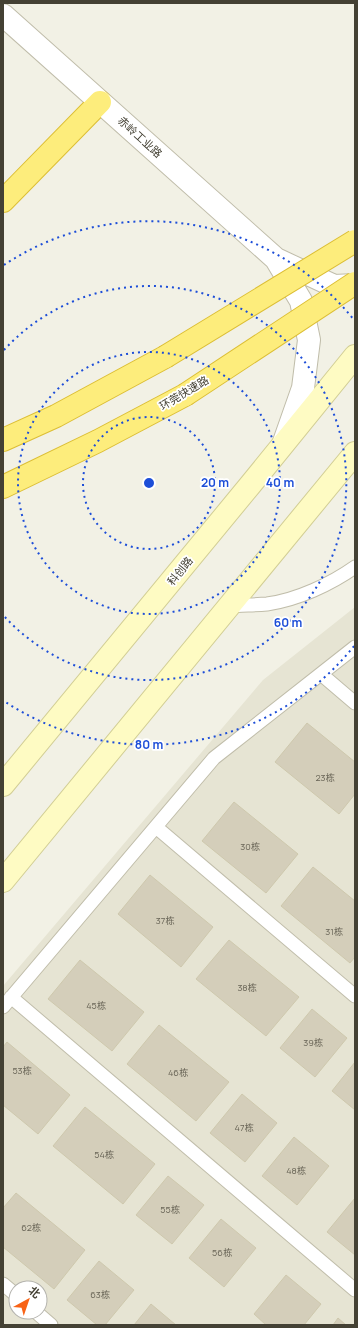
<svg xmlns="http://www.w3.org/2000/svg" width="358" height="1328" viewBox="0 0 358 1328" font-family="Manrope,'Noto Sans SC',sans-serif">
  <rect width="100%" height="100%" fill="#f2f1e5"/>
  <!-- residential -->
  <path fill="#e6e4d3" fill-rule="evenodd" d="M355,607V1325H3V986L263,680ZM16,1288H40V1312H16Z"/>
  <!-- building -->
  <path fill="#d4ceba" stroke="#cec8ad" d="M307,723L355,762V794L339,814L275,762Z
    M234,802L298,854L266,893L202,841Z
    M313,867L355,901V957L350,963L281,906Z
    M150,875L213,927L181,967L118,914Z
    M229,940L299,997L266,1036L196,979Z
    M80,960L144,1012L112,1051L48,999Z
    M312,1009L347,1038L315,1077L280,1048Z
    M159,1025L229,1082L196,1121L127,1064Z
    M7,1042L70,1095L38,1134L3,1105V1047Z
    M355,1062V1110L332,1091Z
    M242,1094L277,1123L245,1162L210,1133Z
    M85,1107L155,1164L123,1204L53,1146Z
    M294,1137L329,1166L297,1205L262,1176Z
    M168,1176L204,1205L172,1244L136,1215Z
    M16,1193L85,1250L54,1289L3,1247V1208Z
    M355,1198V1255L327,1232Z
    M221,1219L256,1248L224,1287L189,1258Z
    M99,1261L134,1290L105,1325H97L67,1300Z
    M286,1275L321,1304L304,1325H266L254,1314Z
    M151,1304L176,1325H134Z
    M338,1318L346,1325H333Z"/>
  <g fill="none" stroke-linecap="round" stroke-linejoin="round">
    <defs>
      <path id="service" d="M229,606C242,605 254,605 267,604C297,600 331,584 355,567
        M321,674L355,703
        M156,827L355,996
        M11,997L355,1290
        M3,1007L214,758L355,647
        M3,1284L16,1295
        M36,1312L51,1325"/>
      <path id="tertiary" d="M3,15L276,259
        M284,442L303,388L309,340L301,301L276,259L334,286L355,285"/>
      <path id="secondary" d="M3,785L251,484L355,356
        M3,881L355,453"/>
      <path id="trunk" d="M3,201L100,102
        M3,440L56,416L165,357
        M3,487L98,441L185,395"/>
    </defs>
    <!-- service casing -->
    <use href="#service" stroke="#c0bdaa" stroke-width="15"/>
    <!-- tertiary casing -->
    <use href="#tertiary" stroke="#c0bdaa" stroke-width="24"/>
    <!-- secondary casing -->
    <use href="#secondary" stroke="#d2ce95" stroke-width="24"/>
    <!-- trunk casing -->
    <use href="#trunk" stroke="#dcbe35" stroke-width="24"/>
    <!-- service -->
    <use href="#service" stroke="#fff" stroke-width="13"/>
    <!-- tertiary -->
    <use href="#tertiary" stroke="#fff" stroke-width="22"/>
    <!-- secondary -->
    <use href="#secondary" stroke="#fefbc3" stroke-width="22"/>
    <!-- trunk -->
    <use href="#trunk" stroke="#fded7c" stroke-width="22"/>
    <defs>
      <path id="trunk-bridge" d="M165,357L355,241
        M185,395L355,283"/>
    </defs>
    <!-- trunk-bridge casing -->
    <use href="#trunk-bridge" stroke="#dcbe35" stroke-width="24" stroke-linecap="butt"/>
    <!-- trunk-bridge -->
    <use href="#trunk-bridge" stroke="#fded7c" stroke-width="22"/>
  </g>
  <!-- distance rings -->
  <g fill="none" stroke="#1d4ed8" stroke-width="2" stroke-dasharray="2 4">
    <circle cx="149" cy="483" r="66"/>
    <circle cx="149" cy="483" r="131"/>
    <path d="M4 350A197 197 0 1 1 4 616"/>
    <path d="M354 646A262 262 0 0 1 4 701M4 265A262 262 0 0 1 354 320"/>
  </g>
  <g text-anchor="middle" stroke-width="3.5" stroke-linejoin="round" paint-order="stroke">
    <!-- number labels -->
    <g font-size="9" fill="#686456">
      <text x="325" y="781">23栋</text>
      <text x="250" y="850">30栋</text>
      <text x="165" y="924">37栋</text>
      <text x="334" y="935">31栋</text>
      <text x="247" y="991">38栋</text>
      <text x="96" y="1009">45栋</text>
      <text x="313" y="1046">39栋</text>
      <text x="22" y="1074">53栋</text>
      <text x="178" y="1076">46栋</text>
      <text x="244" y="1131">47栋</text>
      <text x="104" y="1158">54栋</text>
      <text x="296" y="1174">48栋</text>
      <text x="170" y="1213">55栋</text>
      <text x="31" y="1231">62栋</text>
      <text x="222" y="1256">56栋</text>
      <text x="100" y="1298">63栋</text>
    </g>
    <!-- street labels -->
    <g font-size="11" fill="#444134" stroke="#fff">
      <text transform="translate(140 137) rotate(42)" y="4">赤岭工业路</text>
      <text transform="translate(184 393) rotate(-31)" y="4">环莞快速路</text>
      <text transform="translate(180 571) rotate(-51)" y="4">科创路</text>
    </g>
  </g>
  <circle cx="149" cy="483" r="6" fill="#1d4ed8" stroke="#fff" stroke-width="2"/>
  <g font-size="12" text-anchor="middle" font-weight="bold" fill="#1d4ed8" stroke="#fff" stroke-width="3.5" stroke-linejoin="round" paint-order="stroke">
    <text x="215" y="487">20 m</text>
    <text x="280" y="487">40 m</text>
    <text x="288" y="627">60 m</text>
    <text x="149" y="749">80 m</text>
  </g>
  <!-- border -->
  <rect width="358" height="1328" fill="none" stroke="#444134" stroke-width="8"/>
  <!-- north arrow -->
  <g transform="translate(28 1300) rotate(40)"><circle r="19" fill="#ffffff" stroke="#b4b3ae"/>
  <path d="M0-3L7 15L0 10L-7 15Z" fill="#f86316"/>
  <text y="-6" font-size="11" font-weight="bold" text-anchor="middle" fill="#444134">北</text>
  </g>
</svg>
